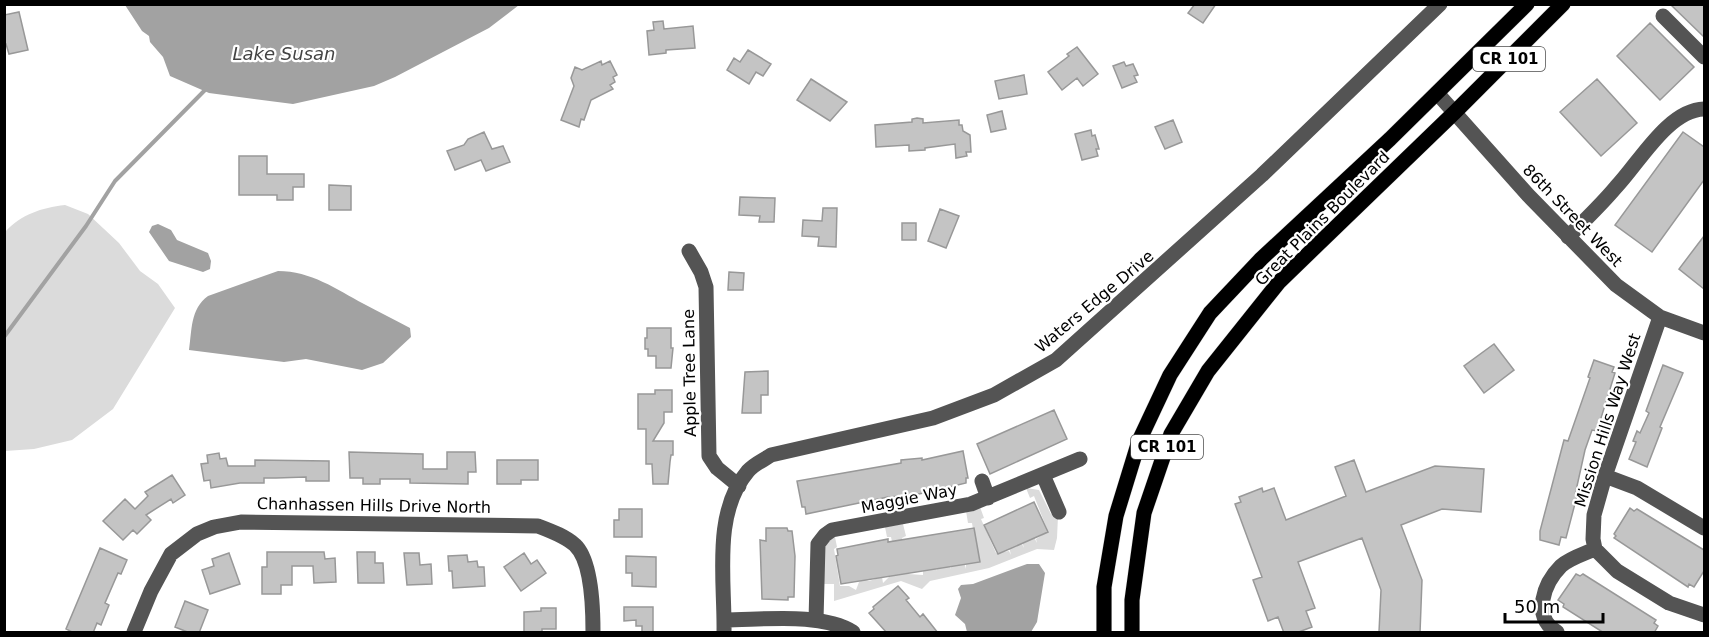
<svg xmlns="http://www.w3.org/2000/svg" width="1709" height="637" viewBox="0 0 1709 637" font-family="'DejaVu Sans',sans-serif">
  <rect width="100%" height="100%" fill="#fff"/>
  <!-- green -->
  <path fill="#dbdbdb" d="M65,205L88,214L119,243L140,271L158,284L175,308L113,409L72,440L34,449L5,451V232C22,214 41,208 65,205Z
    M1026,488L1039,490L1051,514L1058,516L1057,538L1054,550L1037,549L989,568L930,581L922,589L901,581L834,601V584H823C822,567 817,546 835,537L837,547L834,549L840,586H849L856,590L859,582L863,579L869,581L882,577L883,583L889,577L899,573L891,537H887L885,527L903,524L906,536L902,538L908,574L923,575V578V570H931L936,567L937,571V566L949,563L951,569V565L964,562L966,569V564L978,560L972,523H968L966,511L980,507L984,518L981,519L996,553L1009,551L1011,555L1009,547L1022,544L1024,548L1022,541L1034,537L1037,543L1036,539L1044,534L1043,531L1047,529L1034,496L1030,498Z"/>
  <!-- water -->
  <path fill="#a2a2a2" d="M125,5H519L489,28L395,77L374,86L293,104L209,93L170,76L163,57L150,42L149,36L142,31Z
    M158,224L171,230L177,240L208,253L211,261L210,269L203,272L169,261L149,232L152,226Z
    M278,271C311,271 336,289 364,304C379,312 395,320 410,328L411,337L383,363L362,370L306,359L284,362L189,350C192,331 190,309 208,296Z
    M1027,564H1039L1045,573L1037,622L1031,632H967L965,624L955,615L961,598L958,589L961,585L973,584Z"/>
  <g fill="none" stroke-linecap="round" stroke-linejoin="round">
    <!-- stream -->
    <path stroke="#a2a2a2" stroke-width="4" d="M4,337L86,226L115,181L208,87"/>
  </g>
  <!-- building -->
  <path fill="#c4c4c4" stroke="#989898" stroke-width="1.5" d="M1195,4H1216L1203,23L1188,13Z
    M1670,4H1704V37Z
    M19,12L28,50L9,54L6,44L4,45V15Z
    M663,21L664,29L693,26L695,48L666,50V53L649,55L647,31L654,30L653,22Z
    M1650,23L1694,67L1660,100L1617,56Z
    M1077,47L1098,74L1083,86L1077,78L1062,90L1048,72L1069,56L1067,54Z
    M748,50L771,64L763,76L756,72L749,84L727,70L734,58L740,62Z
    M601,61L602,65L610,61L617,75L613,77L615,82L610,85L613,89L591,100L584,120L581,119L579,127L561,120L574,86L571,78L575,67L582,70Z
    M1124,62L1126,66L1133,64L1138,75L1134,76L1137,82L1122,88L1113,66Z
    M1024,75L1027,94L999,99L995,81Z
    M811,79L847,102L830,121L797,100Z
    M1597,79L1637,123L1601,156L1560,112Z
    M1002,111L1006,129L991,132L987,115Z
    M917,118L923,119V123L959,120V125H962L963,131L970,135L971,152H966L967,156L956,158L955,144L925,148V150L909,151V145L876,147L875,125L912,122V119Z
    M1173,120L1182,142L1165,149L1155,127Z
    M1091,130L1092,136L1095,135L1099,149H1096L1098,156L1082,160L1075,134Z
    M484,132L492,149L503,146L510,162L486,171L481,160L455,170L447,151L464,145L468,139Z
    M1683,132L1704,147V180L1652,252L1615,225Z
    M239,156H267V174H304V187H293V200H277V195H239Z
    M329,185L351,186V210H329Z
    M740,197L775,198L774,222H759L760,216L739,215Z
    M823,208H837L836,247L818,246L819,237L802,236L803,220L822,221Z
    M940,209L959,216L946,248L928,241Z
    M902,223H916V240H902Z
    M1704,236V289L1679,269Z
    M729,272L744,273L743,290H728Z
    M647,328H671V348H673L671,368H656V356H648V349H645V338H647Z
    M1494,344L1514,370L1484,393L1464,366Z
    M1594,360L1614,367L1612,372L1615,373L1597,431L1592,430L1585,450L1575,495L1577,496L1566,538L1561,537L1559,545L1540,540V531L1564,440L1568,441L1590,378L1588,377Z
    M1663,365L1683,373L1660,427L1662,428L1647,467L1629,459L1636,442L1633,441L1637,431L1640,433L1649,413L1646,411Z
    M768,371V395H761V413H742L745,372Z
    M655,390H672V412H664V423L653,441H673V455H671L670,462L668,484H653L652,464H646V429H638V394H655Z
    M1054,410L1067,439L990,474L977,444Z
    M963,451L968,478H966V483L929,492L902,497V496L888,497L806,514L805,507H802L797,481L901,463V460L922,458V460Z
    M349,452L423,454V469H447V452H475L476,472H468V484L410,483V479H380V484H363V478H350Z
    M219,453L220,459L226,458L228,466H255V460L329,461V481H306V477L276,478H264V483H240L211,488L210,480L204,481L201,464L208,463L207,455Z
    M497,460H538V480H521V484H497Z
    M1354,460L1366,492L1435,466L1484,469L1481,512L1442,509L1401,525L1422,580L1420,633L1379,632L1381,590L1362,538L1298,562L1315,608L1306,611L1312,627L1296,633H1284L1278,617L1268,621L1253,580L1262,577L1235,504L1241,502L1239,497L1262,488L1263,492L1274,488L1286,520L1346,496L1335,467Z
    M172,475L185,495L173,503L171,499L146,515L151,520L137,534L133,530L123,540L103,521L125,499L135,509L148,496L145,492Z
    M1034,502L1048,532L998,554L984,525Z
    M1630,508L1634,511L1637,509L1704,550V571L1694,587L1689,584L1688,587L1614,538L1616,536L1614,534Z
    M619,509H642V537H614V520H619Z
    M766,528H787L788,531H792L795,556L794,597H788V600L762,599L760,540L766,541Z
    M974,528L980,562L841,584L836,556L838,555L837,549L888,539V542Z
    M100,548L127,560L121,574L118,573L105,603L109,605L101,625L97,623L93,633H74L66,629Z
    M267,552H324L325,559L335,558L336,582L314,583L313,566H292V585H281V594H262V567H267Z
    M357,552H375V563H383L384,583H358Z
    M229,553L240,584L210,594L202,570L214,566L212,559Z
    M404,553H419L420,565L431,564L432,584L407,585Z
    M524,553L531,564L537,560L546,573L521,591L504,567Z
    M467,555L468,562L477,561L478,567H484L485,586L453,588L452,571H449L448,556Z
    M626,556L656,557V587L632,586V573H626Z
    M1576,574L1580,576L1583,574L1656,620L1654,623L1658,626L1654,633H1604L1563,607L1564,604L1558,600Z
    M898,586L909,598L906,600L920,617L923,614L938,633H887L869,613L874,609L873,607Z
    M185,601L208,610L199,633H190L175,627Z
    M624,607H653V632H642V626H636V620L624,621Z
    M541,608H556V629H542V633H524V612L541,611Z"/>
  <g fill="none" stroke-linecap="round" stroke-linejoin="round">
    <defs>
      <path id="major" d="M1104,632V587L1116,516L1139,441L1170,375L1210,313L1261,259L1390,139L1527,4
        M1132,632V600L1144,513L1171,434L1208,371L1279,282L1455,112L1563,4"/>
    </defs>
    <!-- major casing -->
    <use href="#major" stroke="#dbdbdb" stroke-width="16"/>
    <!-- minor -->
    <path stroke="#545454" stroke-width="15" d="M1663,16L1704,57
      M1437,93L1528,195L1616,285L1660,317L1704,333
      M1568,237C1584,221 1601,205 1616,187C1639,163 1668,110 1704,109
      M689,251L701,272L706,287L709,456L717,468L739,486
      M1660,317L1605,476L1594,515L1593,539L1595,549L1617,571L1669,603L1704,615
      M1043,475L1059,512
      M1605,476L1637,488L1704,528
      M982,481L988,498
      M724,620C762,620 821,612 853,632
      M816,620L818,544L825,535L832,530L971,504L1080,459
      M134,632L151,591L171,554L197,534L214,527L241,522L538,526C551,531 565,536 575,545C592,561 593,611 593,632
      M724,632C725,581 712,513 748,471C754,464 764,460 771,455L933,418L994,395L1056,360L1262,175L1440,4
      M1557,632C1531,617 1544,583 1561,566C1570,558 1584,554 1595,549"/>
    <!-- major -->
    <use href="#major" stroke="#000" stroke-width="15"/>
  </g>
  <g text-anchor="middle" stroke-width="4.5" stroke-linejoin="round" paint-order="stroke">
    <!-- shield labels -->
    <g fill="#fff" stroke="#4c4c4c" stroke-width="1.5">
      <rect x="1473" y="47" width="72" height="24" rx="4.5"/>
      <rect x="1131" y="435" width="72" height="24" rx="4.5"/>
    </g>
    <g font-size="15" font-weight="bold" fill="#000">
      <text x="1509" y="64">CR 101</text>
      <text x="1167" y="452">CR 101</text>
    </g>
    <!-- street labels -->
    <g font-size="16" fill="#000" stroke="#fff">
      <text transform="translate(1573 215) rotate(46)" y="6">86th Street West</text>
      <text transform="translate(1322 218) rotate(-45)" y="6">Great Plains Boulevard</text>
      <text transform="translate(1094 301) rotate(-40)" y="6">Waters Edge Drive</text>
      <text transform="translate(689 373) rotate(-91)" y="6">Apple Tree Lane</text>
      <text transform="translate(1607 420) rotate(-72)" y="6">Mission Hills Way West</text>
      <text transform="translate(909 498) rotate(-11)" y="6">Maggie Way</text>
      <text transform="translate(374 505) rotate(1)" y="6">Chanhassen Hills Drive North</text>
    </g>
    <!-- water labels -->
    <g font-size="18" font-style="italic" fill="#434343" stroke="#fff">
      <text x="284" y="60">Lake Susan</text>
    </g>
  </g>
  <!-- border -->
  <rect width="1709" height="637" fill="none" stroke="#000000" stroke-width="12"/>
  <!-- scale -->
  <path d="M1505 613v9h98v-9" fill="none" stroke="#000000" stroke-width="3"/>
  <text x="1514" y="613" font-size="18" fill="#000000" stroke="#ffffff" stroke-width="4.5" paint-order="stroke">50 m</text>
</svg>
